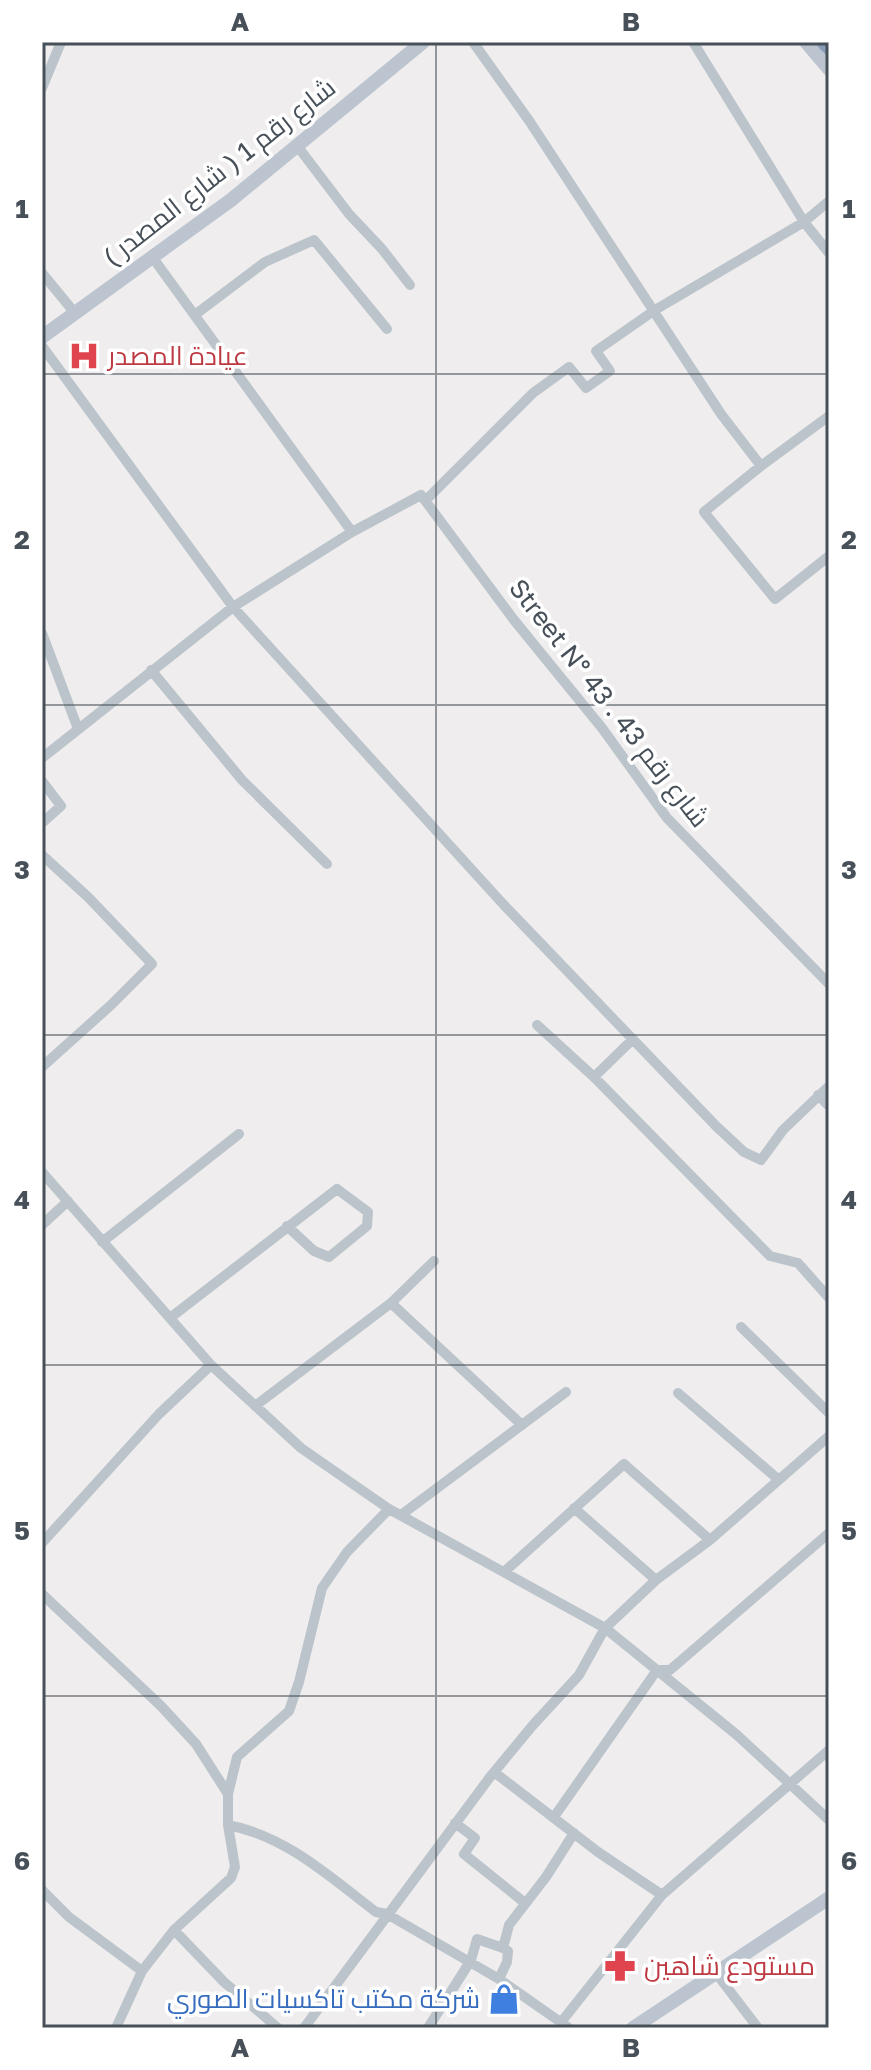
<svg xmlns="http://www.w3.org/2000/svg" width="871" height="2070" viewBox="0 0 871 2070" font-family="'Golos Text',Cairo,sans-serif">
  <rect width="100%" height="100%" fill="#efeded"/>
  <g fill="none" stroke-linecap="round" stroke-linejoin="round">
    <defs>
      <path id="highway" d="M827,42L829,44"/>
    </defs>
    <!-- highway casing -->
    <use href="#highway" stroke="#7489a3" stroke-width="24"/>
    <!-- street -->
    <path stroke="#bcc4cb" stroke-width="10" d="M473,42L530,122L721,414L761,466
      M693,42L804,222L829,253
      M42,88L61,42
      M298,147L349,214L382,249L410,285
      M153,258L352,532
      M42,273L74,312
      M196,314L265,262L314,240L387,329
      M42,346L233,607L503,904L717,1127L744,1152L761,1160L783,1130L829,1086
      M829,416L761,466L704,512L775,599L829,556
      M426,500L533,393L569,367L586,388L610,371L596,351L655,310L804,222L829,201
      M42,633L78,729
      M151,670L242,780L327,864
      M42,758L233,607L352,532L421,495L514,620L602,728L667,818L829,984
      M42,781L61,806L42,823
      M42,855L88,897L152,964L111,1005L42,1067
      M537,1025L594,1077L770,1256L798,1263L829,1298
      M594,1077L633,1039
      M818,1095L829,1106
      M42,1172L211,1365L301,1448L389,1509L605,1628L737,1735L829,1820
      M42,1225L68,1201
      M102,1242L239,1134
      M391,1303L522,1425
      M170,1318L337,1189L368,1212L367,1226L329,1257L314,1251L287,1226
      M741,1327L829,1413
      M678,1393L779,1480
      M255,1406L391,1303L434,1261
      M574,1508L656,1580
      M401,1515L566,1392
      M42,1543L159,1414L211,1365
      M504,1572L624,1464L710,1540
      M42,1594L161,1706L196,1744L228,1794
      M494,1772L598,1852L662,1895
      M554,1817L657,1670H670L829,1533
      M455,1823L475,1838L464,1854L525,1903
      M228,1825C286,1836 330,1877 376,1912L387,1914L499,1979L569,2028
      M42,1890L69,1917L142,1971
      M174,1930L224,1982L278,2028
      M716,1973L758,2028
      M499,1979L507,1962L508,1951L503,1948
      M562,2021L662,1895L829,1750
      M116,2028L142,1971L174,1930L231,1878L235,1867L228,1825V1794L237,1757L289,1711L299,1682L322,1588L347,1552L389,1509
      M304,2028L490,1777L533,1725L579,1675L605,1628L656,1580L710,1540L829,1436
      M428,2028L471,1960L477,1939L503,1948L509,1925L546,1877L574,1833"/>
    <!-- secondary -->
    <path stroke="#bcc5cf" stroke-width="14" d="M806,42L829,69
      M42,337L231,200L423,42
      M633,2028L829,1898"/>
    <!-- highway -->
    <use href="#highway" stroke="#889eb8" stroke-width="20"/>
  </g>
  <!-- grid -->
  <path fill="none" stroke="#475058" stroke-width="2" stroke-opacity="0.55" d="M436,42V2028M42,374H829M42,705H829M42,1035H829M42,1365H829M42,1696H829"/>
  <!-- icons -->
  <defs>
    <symbol id="hospital-bare" viewBox="-9 -9 18 18"><path d="M-5-5h3v3.5h4V-5h3V5h-3V1.5h-4V5h-3Z" fill="#e0444e" stroke="#fff" stroke-width="2.5" paint-order="stroke"/></symbol>
    <symbol id="pharmacy-bare" viewBox="-9 -9 18 18"><path d="M-2-6h4v4h4v4h-4v4h-4v-4h-4v-4h4Z" fill="#e0444e" stroke="#fff" stroke-width="2.5" paint-order="stroke"/></symbol>
    <symbol id="shop-bare" viewBox="-9 -9 18 18"><path d="M-5-2.5h2.3a2.7 3.5 0 0 1 5.4 0H5L5.5 6h-11ZM-1.5-2.5h3a1.5 2.3 0 0 0-3 0Z" fill="#3f7fe0" stroke="#fff" stroke-width="2.5" paint-order="stroke"/></symbol>
  </defs>
  <g fill-rule="evenodd">
    <use href="#hospital-bare" x="62" y="334" width="44" height="44"/>
    <use href="#pharmacy-bare" x="598" y="1944" width="44" height="44"/>
    <use href="#shop-bare" x="482" y="1977" width="44" height="44"/>
  </g>
  <g text-anchor="middle" stroke-width="7" stroke-linejoin="round" paint-order="stroke">
    <!-- street labels -->
    <g font-size="26" fill="#475058" stroke="#fff">
      <text transform="translate(219 172) rotate(-38)" y="9">شارع رقم 1 ( شارع المصدر )</text>
      <text transform="translate(609 703) rotate(52)" y="9">Street N° 43 . شارع رقم 43</text>
    </g>
    <!-- health labels -->
    <g font-size="26" fill="#be3a42" stroke="#fff" text-anchor="start">
      <text x="108" y="365">عيادة المصدر</text>
      <text x="644" y="1975">مستودع شاهين</text>
    </g>
    <!-- shop labels -->
    <g font-size="26" fill="#366cbe" stroke="#fff" text-anchor="end">
      <text x="480" y="2008">شركة مكتب تاكسيات الصوري</text>
    </g>
  </g>
  <!-- border -->
  <rect width="871" height="2070" fill="none" stroke="#ffffff" stroke-width="88"/>
  <rect x="44" y="44" width="783" height="1982" fill="none" stroke="#475058" stroke-width="3"/>
  <g font-size="26" text-anchor="middle" font-weight="bold" fill="#475058">
    <text x="240" y="31">A</text>
    <text x="631" y="31">B</text>
    <text x="22" y="218">1</text>
    <text x="849" y="218">1</text>
    <text x="22" y="549">2</text>
    <text x="849" y="549">2</text>
    <text x="22" y="879">3</text>
    <text x="849" y="879">3</text>
    <text x="22" y="1209">4</text>
    <text x="849" y="1209">4</text>
    <text x="22" y="1540">5</text>
    <text x="849" y="1540">5</text>
    <text x="22" y="1870">6</text>
    <text x="849" y="1870">6</text>
    <text x="240" y="2057">A</text>
    <text x="631" y="2057">B</text>
  </g>
</svg>
